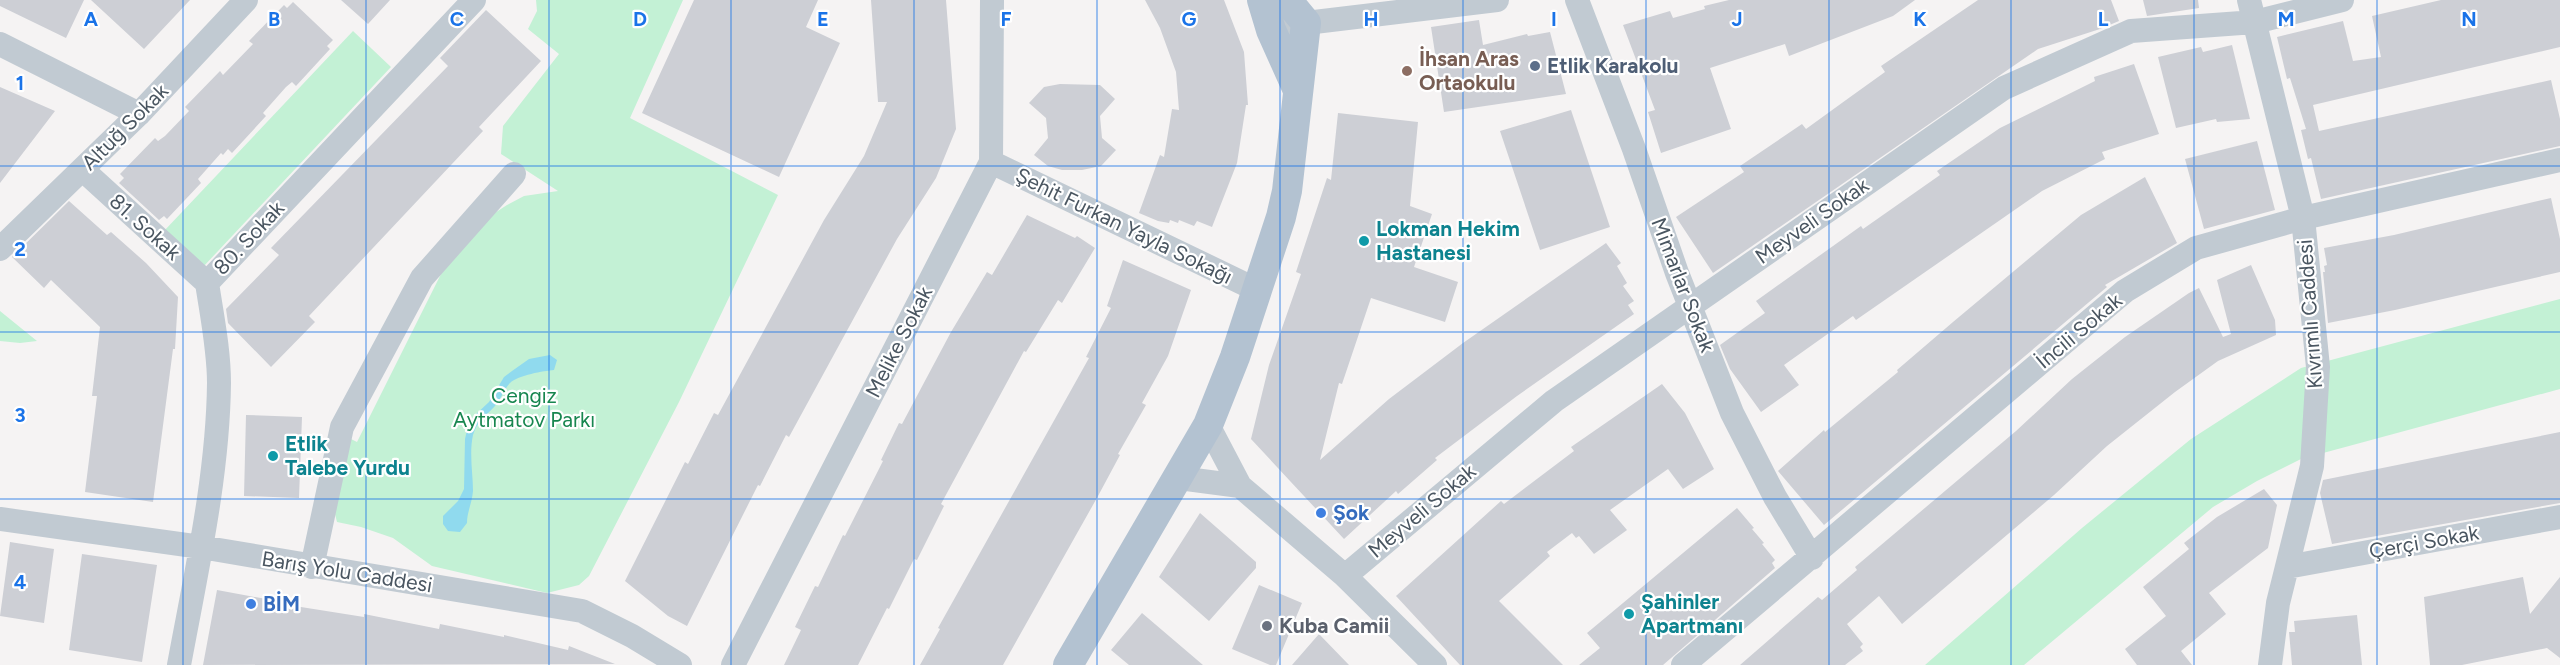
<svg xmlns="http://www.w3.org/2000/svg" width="2560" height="665" viewBox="0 0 2560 665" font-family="Figtree,sans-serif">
  <rect width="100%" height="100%" fill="#f5f3f3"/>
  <!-- green -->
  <path fill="#c3f1d5" d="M536,0H683L630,118L778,195L679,402L589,576L579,585L547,593L432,566L393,538L361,527L337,522L335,514L345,436L357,442L442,272L490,216L507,205L524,196L558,191L501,154L503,126L559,54L528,29L537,11Z
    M353,31L391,67L203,267L164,231Z
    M2560,299V389L2301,459L2257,481L2213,507L2024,665H1925L2082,528L2191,439L2301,368Z
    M0,311L37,341L20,343L0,341Z"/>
  <!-- water -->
  <path fill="#90daee" d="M550,355L557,360L554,370C544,371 518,375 510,383C504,389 501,399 495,406C486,416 477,421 473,435C469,453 473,474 473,491C472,503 467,512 467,523L460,532L448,531L443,524V516L458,501L464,489L465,439L468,426L474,416L489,402L504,377L512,371L529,359Z"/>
  <!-- building -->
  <path fill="#cdcfd5" d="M0,0H84L66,38L0,6Z
    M91,0H190L144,49Z
    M341,0H390L368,24Z
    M694,0H818L806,27L840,43L779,177L642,113Z
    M871,0H946L956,129L936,178L897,239L789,437L786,435L760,486L758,485L687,626L668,616L625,581L685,462L688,464L714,413L718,415L824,220L864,156L887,102H878Z
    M1145,0H1224L1244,52L1248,105H1246L1237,163L1212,227L1197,221L1194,226L1179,220L1178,223L1170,220L1169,223L1158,221L1139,213L1160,155L1164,157L1172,109L1179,110L1176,72L1160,28Z
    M1729,0H1915L1893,16L1789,56L1785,44L1710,68L1731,129L1661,153L1648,112L1655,110L1623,25L1670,11L1673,18L1705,9L1704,6Z
    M1978,0H2111L2119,21L2100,29L2038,49L1713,273L1676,217L1744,172L1740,166L1802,124L1806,129L1846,100L1885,72L1881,66Z
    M2143,0H2198L2199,8L2147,16Z
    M2441,0H2560V47L2313,105L2319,131L2551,80L2560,119V146L2321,199L2311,158L2308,159L2301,130L2306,129L2290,78L2287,79L2277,37L2343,21L2353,61L2381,57L2372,16Z
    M293,2L333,40L327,46L330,49L296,86L292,82L286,87L263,113L266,116L232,153L228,149L223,155L221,153L198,179L201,183L167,219L164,216L159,220L119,183L124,178L120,174L155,138L158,141L165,136L189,111L185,107L220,71L223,75L253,44L249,41L284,5L287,8Z
    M486,10L541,61L479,127L483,131L309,316L315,322L271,367L228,323L226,309L279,255L271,248L448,66L440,58Z
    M1479,20L1483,45L1527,34L1528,36L1550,32L1566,94L1444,112L1431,27Z
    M2232,45L2250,119L2217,122L2216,119L2176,128L2158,57L2201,47L2203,52Z
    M2134,64L2159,134L2102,152L2105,159L2042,191L1856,320L1853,316L1784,365L1799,385L1761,412L1730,369L1720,345L1765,313L1756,301L1861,226L1863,229L1940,175L1937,171L2000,128L2095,81L2094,77Z
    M1060,84L1100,85L1115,99L1100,116L1102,138L1116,150L1101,166L1082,170H1062L1048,166L1034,155L1048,138L1046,118L1029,103L1044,87Z
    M0,87L55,111L0,183Z
    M1571,110L1610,227L1540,250L1500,131Z
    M1338,113L1418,122L1410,206L1432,214L1414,267L1458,282L1445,322L1371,298L1342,384L1339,383L1320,460L1389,399L1463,343L1606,243L1621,263L1617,266L1627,283L1623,286L1634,301L1628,305L1634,314L1517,396L1435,458L1437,460L1398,494L1396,491L1344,539L1251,439L1269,365L1301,274L1296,272L1327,178L1331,180Z
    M2257,141L2275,210L2204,229L2185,159Z
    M2145,177L2177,243L2105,285L2107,287L1824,525L1778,471L1824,430L1825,432L1898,372L1897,370L1953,322L2081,215Z
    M2551,198L2560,239V272L2395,310L2328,323L2323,272H2325L2324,266L2327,265L2324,248L2394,235Z
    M69,201L107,235L111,232L146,263L178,297L175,349H173L153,502L85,492L97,396H92L100,327L51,280L44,288L12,257Z
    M1027,215L1075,238L1077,236L1095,248L1062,303L1058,300L1026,352L1024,351L941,504L944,506L917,560L914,559L889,609L887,608L858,665H784L801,630L795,627L815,586L818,587L843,535L845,536L883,461L881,460L899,423L902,424L951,332L987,272L992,275Z
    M1123,260L1191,290L1168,356L1142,403L1146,405L1118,454L1120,455L1098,496L1003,665H920L940,629L938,628L1089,358L1086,357L1111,308L1107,306Z
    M2251,265L2275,320L2276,335L2218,361L2175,392L2107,446L2054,495L1902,624L1879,596L1847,624L1863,644L1860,647L1863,651L1845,665H1740L1818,597L1822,600L1857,570L1855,567L2016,431L2072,379L2125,337L2189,293L2199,288L2223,337L2231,334L2217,280Z
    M1662,384L1685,413L1714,469L1683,489L1668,469L1610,510L1627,530L1594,554L1579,536L1576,538L1572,533L1547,552L1550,556L1499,601L1563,665H1460L1396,596L1501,501L1504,504L1574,451L1571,447Z
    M246,415L302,417L299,498L244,496Z
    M2560,432V503L2332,544L2320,493L2323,480Z
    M2264,489L2277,505L2268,548L2209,593L2226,614L2181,651L2192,665H2137L2125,649L2166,616L2143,587L2189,549L2184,543L2217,517Z
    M1737,508L1754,528L1752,529L1764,543L1762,544L1775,560L1772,563L1775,568L1663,665H1579L1600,648L1587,633Z
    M1200,513L1256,562V568L1209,621L1159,577Z
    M10,542L54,549L44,623L0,616Z
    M82,554L157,565L142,662L69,650Z
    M2523,577L2530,614L2560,577V658L2547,648L2462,665H2430L2424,597Z
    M1259,585L1302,603L1276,665H1270L1232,649Z
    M217,590L282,602V604L364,617V614L439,629L440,624L504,637V635L568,650L569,646L615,664L203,665Z
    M1142,613L1203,665H1129L1111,650Z
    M2357,615L2362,665H2292L2289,632H2295L2294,621Z
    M1319,634L1349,665H1292Z"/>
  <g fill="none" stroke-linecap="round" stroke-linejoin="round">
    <!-- minor -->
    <path stroke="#c1cad2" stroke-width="24" d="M1577,0L1634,149L1677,273L1732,413L1775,497L1812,558
      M2249,0L2303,218L2318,367L2312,466L2278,603L2270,665
      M1271,30L1306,23L1497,0
      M0,44L139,114
      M991,162L1257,290
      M83,170L207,283
      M0,249L139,114L246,0
      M1208,425L1240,486L1345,576L1435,665
      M1179,478L1240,486
      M0,519L201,547L582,611L632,636L680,665
      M312,567L342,427L422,278L514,174
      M2287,567L2560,517
      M1345,576L1554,401L2004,88L2131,31L2255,22L2342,0
      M179,665C196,573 218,476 219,383C219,350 212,316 207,283L474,0
      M733,665L991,162L992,0
      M1683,665L2125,291L2196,248L2303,218L2560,160"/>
    <!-- major -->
    <path stroke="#b3c2d1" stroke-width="30" d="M1262,0L1271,30L1297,88
      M1068,665L1208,425L1235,357L1281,217L1287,191L1306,23L1287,0"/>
  </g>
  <!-- grid -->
  <path fill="none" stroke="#1a73e8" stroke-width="1.5" stroke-opacity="0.55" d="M183,0V665M366,0V665M549,0V665M731,0V665M914,0V665M1097,0V665M1280,0V665M1463,0V665M1646,0V665M1829,0V665M2011,0V665M2194,0V665M2377,0V665M0,166H2560M0,332H2560M0,499H2560"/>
  <!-- markers -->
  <circle fill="#5c6f8a" stroke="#fff" stroke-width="2" cx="1535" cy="66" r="6"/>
  <circle fill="#8d6e63" stroke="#fff" stroke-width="2" cx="1407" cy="71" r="6"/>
  <g fill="#0f9aa8" stroke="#fff" stroke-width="2">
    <circle cx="1364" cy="241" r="6"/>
    <circle cx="273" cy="456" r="6"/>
    <circle cx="1629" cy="614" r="6"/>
  </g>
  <g fill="#3f7fe0" stroke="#fff" stroke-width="2">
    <circle cx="1321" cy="513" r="6"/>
    <circle cx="251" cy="604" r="6"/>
  </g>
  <circle fill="#6b7280" stroke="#fff" stroke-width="2" cx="1267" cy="626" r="6"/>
  <g text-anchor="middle" stroke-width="4.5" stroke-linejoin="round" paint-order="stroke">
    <!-- education labels -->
    <g font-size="21" font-weight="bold" fill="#785e54" stroke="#fff" text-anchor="start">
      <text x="1419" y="66">İhsan Aras<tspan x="1419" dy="24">Ortaokulu</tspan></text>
    </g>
    <!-- service labels -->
    <g font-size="21" font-weight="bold" fill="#4e5e75" stroke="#fff" text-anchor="start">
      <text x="1547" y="73">Etlik Karakolu</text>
    </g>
    <!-- street labels -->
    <g font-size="21" fill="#4a5661" stroke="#fff">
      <text transform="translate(125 127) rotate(-45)" y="7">Altuğ Sokak</text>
      <text transform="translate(1812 221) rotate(-35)" y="7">Meyveli Sokak</text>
      <text transform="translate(1124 226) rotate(26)" y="7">Şehit Furkan Yayla Sokağı</text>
      <text transform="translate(145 227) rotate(42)" y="7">81. Sokak</text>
      <text transform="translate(249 238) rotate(-47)" y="7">80. Sokak</text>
      <text transform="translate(1683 285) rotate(69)" y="7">Mimarlar Sokak</text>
      <text transform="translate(2310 314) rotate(-94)" y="7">Kıvrımlı Caddesi</text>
      <text transform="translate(2079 331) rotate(-40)" y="7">İncili Sokak</text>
      <text transform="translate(899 342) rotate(-63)" y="7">Melike Sokak</text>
      <text transform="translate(1422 511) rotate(-40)" y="7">Meyveli Sokak</text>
      <text transform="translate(2424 542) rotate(-10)" y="7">Çerçi Sokak</text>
      <text transform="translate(347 572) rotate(9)" y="7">Barış Yolu Caddesi</text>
    </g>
    <!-- culture labels -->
    <g font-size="21" font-weight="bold" fill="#0d838f" stroke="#fff" text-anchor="start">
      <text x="1376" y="236">Lokman Hekim<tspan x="1376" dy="24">Hastanesi</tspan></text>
      <text x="285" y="451">Etlik<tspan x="285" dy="24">Talebe Yurdu</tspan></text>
      <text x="1641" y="609">Şahinler<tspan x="1641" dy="24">Apartmanı</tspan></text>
    </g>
    <!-- park labels -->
    <g font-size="21" fill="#17864f" stroke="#fff">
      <text x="524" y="403">Cengiz<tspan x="524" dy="24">Aytmatov Parkı</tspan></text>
    </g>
    <!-- shop labels -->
    <g font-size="21" font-weight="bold" fill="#366cbe" stroke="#fff" text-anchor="start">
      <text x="1333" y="520">Şok</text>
      <text x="263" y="611">BİM</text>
    </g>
    <!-- worship labels -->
    <g font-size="21" font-weight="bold" fill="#5b616d" stroke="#fff" text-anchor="start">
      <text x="1279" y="633">Kuba Camii</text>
    </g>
  </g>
  <g font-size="20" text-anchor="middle" font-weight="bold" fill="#1a73e8" stroke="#fff" stroke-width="4.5" stroke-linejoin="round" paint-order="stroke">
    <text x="91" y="26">A</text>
    <text x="274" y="26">B</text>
    <text x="457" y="26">C</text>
    <text x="640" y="26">D</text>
    <text x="823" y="26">E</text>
    <text x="1006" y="26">F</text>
    <text x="1189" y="26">G</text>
    <text x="1371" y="26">H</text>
    <text x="1554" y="26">I</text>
    <text x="1737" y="26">J</text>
    <text x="1920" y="26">K</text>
    <text x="2103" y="26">L</text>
    <text x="2286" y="26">M</text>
    <text x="2469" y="26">N</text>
    <text x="20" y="90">1</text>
    <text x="20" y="256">2</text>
    <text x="20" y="422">3</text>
    <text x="20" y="589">4</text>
  </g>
</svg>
